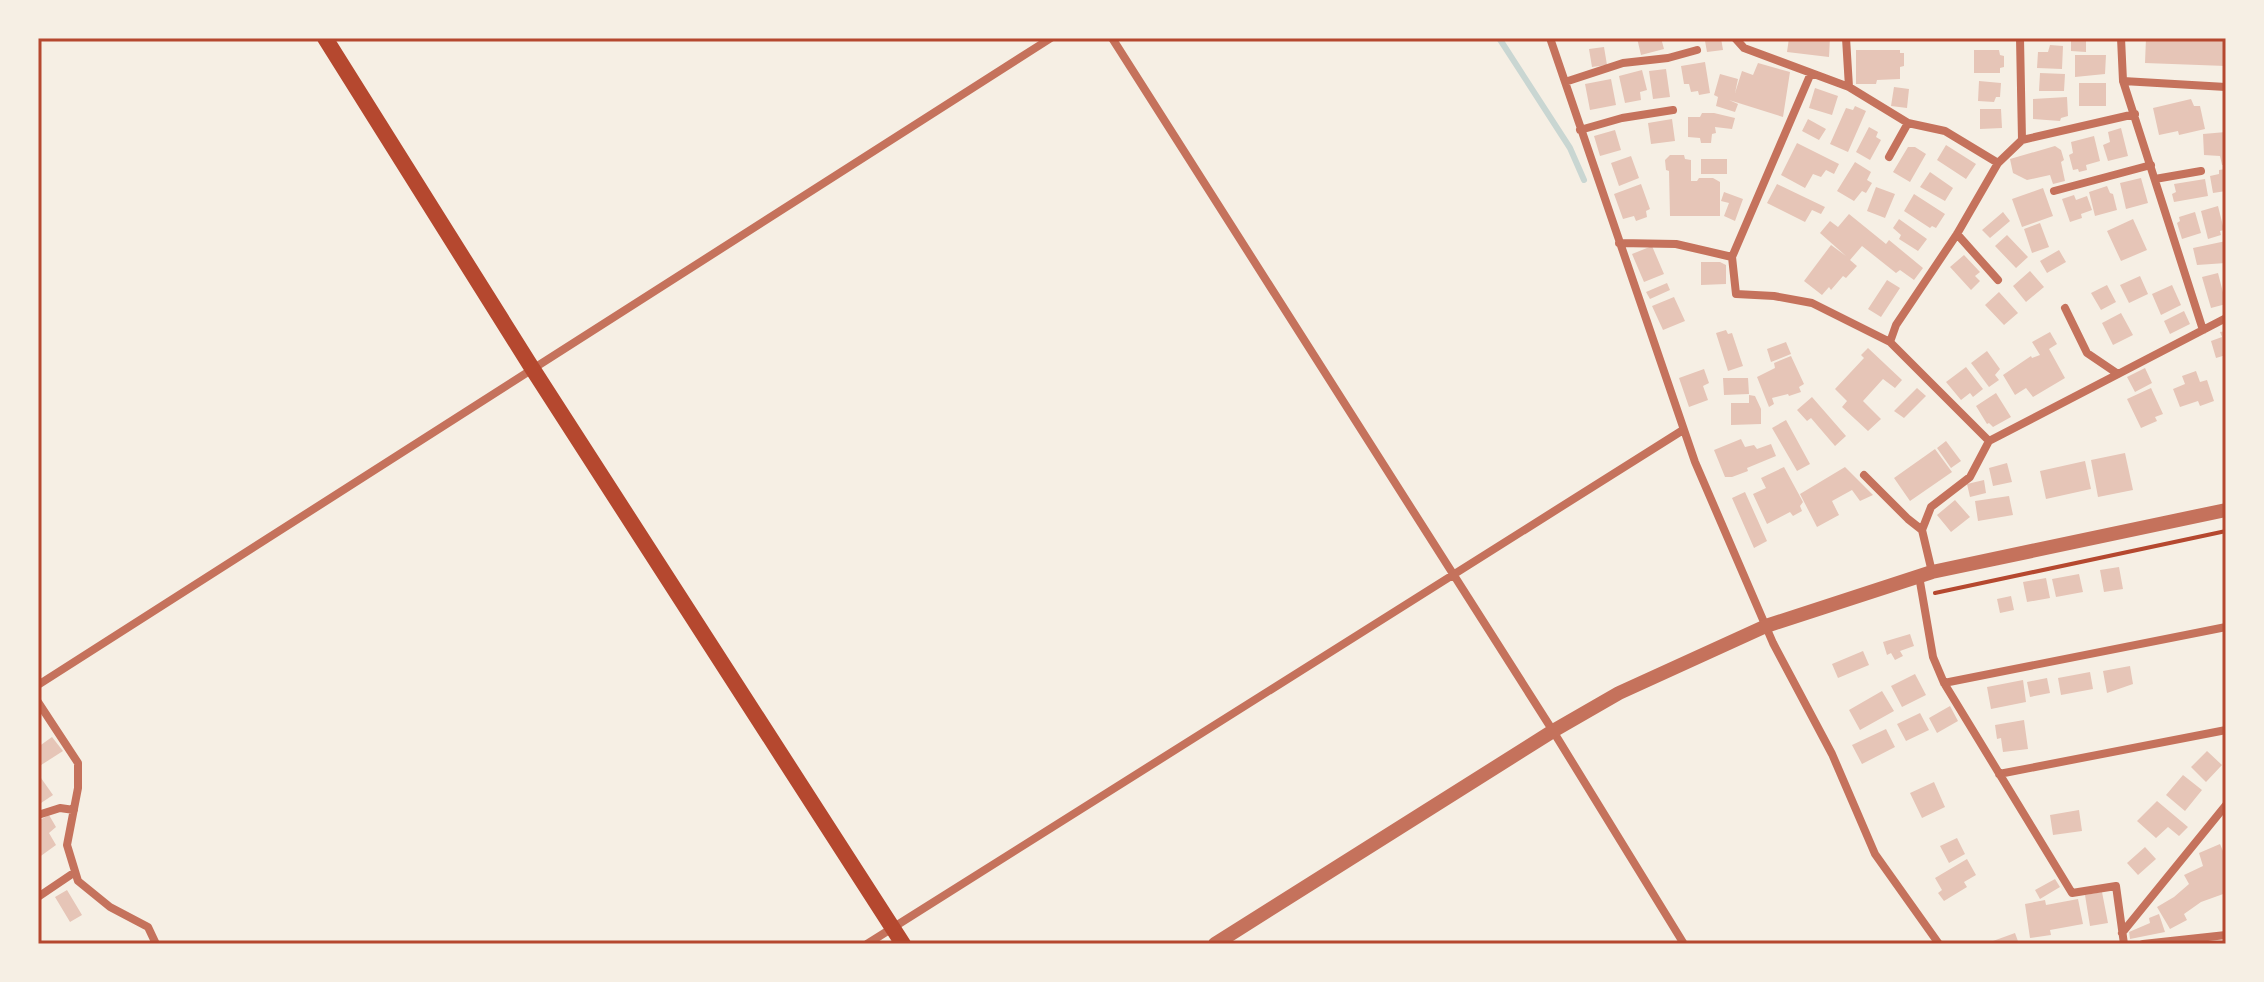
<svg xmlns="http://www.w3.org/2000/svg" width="2264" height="982" viewBox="0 0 2264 982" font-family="'Crimson Pro',serif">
  <rect width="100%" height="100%" fill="#f6efe4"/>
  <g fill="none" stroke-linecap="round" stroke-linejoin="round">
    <!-- stream -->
    <path stroke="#c9d6d2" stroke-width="6" d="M1499,38L1570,148L1584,180"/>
  </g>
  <!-- building -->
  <path fill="#e6c5b7" d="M1637,38H1661L1664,49L1641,55Z
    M1721,38L1723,50L1707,52L1705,41Z
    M1789,38H1830L1829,57L1787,52Z
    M2071,38H2086V52L2071,51Z
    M2146,38H2226V66L2145,63Z
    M2050,45L2063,46L2062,69L2037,68L2038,52H2048Z
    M1604,47L1607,65L1592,67L1589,49Z
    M1856,50H1900V53H1904V66L1900,67V79L1877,80L1876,84H1856Z
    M1974,50H1999L2000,55L2004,56V67L2000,68V73H1974Z
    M2075,55H2106L2105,74L2075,77Z
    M1705,62L1710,93L1699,95L1698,91L1691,92L1689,84H1684L1681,66Z
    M1758,63L1790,72L1783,117L1729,100L1738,104L1735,112L1716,106L1718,97L1714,95L1720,74L1738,79L1735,93L1742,71L1753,75Z
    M1666,69L1670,97L1653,99L1649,71Z
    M1642,70L1647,90L1640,92L1641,100L1625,103L1619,76Z
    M2040,73L2065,74L2064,91H2039Z
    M1611,79L1616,105L1590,110L1585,84Z
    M1979,81L2001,83L2000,97H1996L1994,102L1978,101Z
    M2079,83H2106V106H2079Z
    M1894,87L1909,89L1907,108L1891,106Z
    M1815,88L1838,96L1832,115L1809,108Z
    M2067,97L2068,116L2061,118L2060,121L2033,119V99Z
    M2191,99L2194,106H2200L2205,129L2179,135L2178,131L2159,135L2153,108Z
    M1855,106L1866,111L1848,152L1830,144L1846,108L1853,110Z
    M1980,109H2001L2002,128L1980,129Z
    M1702,113H1714L1735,118L1732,129L1715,127L1716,133L1712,134L1711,143H1701L1700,138L1688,137V117H1700Z
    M1672,119L1675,141L1651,144L1648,123Z
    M1808,119L1826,129L1819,140L1802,131Z
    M1869,127L1878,132L1876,137L1881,140L1870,160L1856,152Z
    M2121,128L2128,156L2108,161L2103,145L2110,142L2108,132Z
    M1615,130L1621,150L1600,156L1594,136Z
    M2226,132V165H2222L2220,156L2204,155L2203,134Z
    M2094,136L2100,161L2086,165L2087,170L2079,172L2078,169L2073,170L2069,155L2073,153L2071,142Z
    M1797,143L1839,164L1834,174L1826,170L1821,177L1813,174L1805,188L1781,175Z
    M1946,145L1976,164L1966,179L1937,160Z
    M2055,146L2061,150L2064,160L2061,162L2065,181L2053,184L2050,175L2027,180L2013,173L2010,159Z
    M1908,147H1915L1926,154L1910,182L1893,172Z
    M1670,155H1684L1685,159L1691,160V181H1697L1699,178H1713L1720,182V216H1670L1669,171L1666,170L1665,160Z
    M1631,156L1639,178L1619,186L1611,163Z
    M1701,159H1727V174H1701Z
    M1855,162L1871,172L1867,180L1872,183L1866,193L1862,191L1854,201L1837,191Z
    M2226,169V191L2213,193L2210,176L2219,174V170Z
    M1930,172L1953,188L1945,201L1920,187Z
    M2141,178L2148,203L2126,209L2120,183Z
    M2205,179L2208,196L2174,202L2172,194L2176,192L2174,184Z
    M1641,184L1650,209L1646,211L1647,217L1636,221L1634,216L1623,219L1614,194Z
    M1777,184L1825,207L1821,214L1812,210L1805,222L1767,203Z
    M2107,186L2110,193L2113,194L2117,210L2095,216L2089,192Z
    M1876,187L1895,194L1885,218L1867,211Z
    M2043,188L2053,216L2022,227L2012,199Z
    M1724,192L1743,199L1735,221L1724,216L1729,203L1721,201Z
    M1914,194L1945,214L1936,228L1932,226L1930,228L1904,211Z
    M2074,195L2076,200L2087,196L2092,210L2081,214L2082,218L2070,222L2062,199Z
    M2218,206L2224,230L2220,231L2221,235L2208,239L2201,211Z
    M2003,212L2010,221L1990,238L1982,230Z
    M2195,212L2201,233L2182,239L2177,223L2180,221L2179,217Z
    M1849,214L1886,244L1889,240L1923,268L1914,280L1900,270L1896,273L1862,246L1850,260L1857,266L1846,278L1843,276L1831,290L1829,287L1822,295L1804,281L1831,245L1846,256L1820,233L1830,221L1838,227Z
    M1899,219L1927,239L1918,251L1899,239L1901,235L1893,228Z
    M2133,219L2147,250L2121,261L2107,231Z
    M2040,223L2049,247L2032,253L2024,229Z
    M2007,235L2028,257L2016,268L1995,246Z
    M2226,241V263L2197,265L2193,248Z
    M1652,246L1664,274L1644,282L1632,254Z
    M2059,250L2066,262L2047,273L2040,261Z
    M1964,255L1980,272L1975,276L1980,281L1971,290L1950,267Z
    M1701,262H1720L1726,265V284L1701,285Z
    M2030,271L2044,287L2026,302L2013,286Z
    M2218,273L2226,304L2211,308L2202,277Z
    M2140,276L2148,294L2129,303L2120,285Z
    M1887,280L1900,288L1881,317L1868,309Z
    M1667,283L1670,290L1650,299L1646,292Z
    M2107,285L2116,302L2101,310L2091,293Z
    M2172,285L2181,305L2161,315L2152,294Z
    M1999,292L2018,313L2004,325L1985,305Z
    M1674,297L1685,321L1663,330L1652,306Z
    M2184,311L2190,324L2170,334L2164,321Z
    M2121,313L2133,335L2113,345L2102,323Z
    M1726,330L1728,334L1732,333L1743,366L1728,371L1716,333Z
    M2226,331V355L2216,358L2211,341L2222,337L2220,332Z
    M2050,332L2057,344L2049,349L2065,378L2033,397L2026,388L2015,395L2003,375L2031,356L2032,358L2040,355L2032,342Z
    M1786,342L1791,354L1771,362L1767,349Z
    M1868,348L1902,380L1895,388L1883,379L1863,401L1881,419L1868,431L1842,407L1847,401L1835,389L1864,358L1861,355Z
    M1987,351L2000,369L1995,375L1999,380L1989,387L1971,363Z
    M1791,356L1804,384L1799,387L1801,392L1789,396L1788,394L1772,398L1774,404L1769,407L1757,377L1775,368L1774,363Z
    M1966,367L1983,389L1973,397L1970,393L1961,400L1946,382Z
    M2145,368L2152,383L2135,392L2127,377Z
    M1704,369L1709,383L1703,386L1708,400L1689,407L1679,378Z
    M2196,371L2200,382L2207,380L2214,401L2200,406L2198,401L2180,407L2173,389L2185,384L2182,376Z
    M1723,378H1748L1749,394L1724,395Z
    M1917,388L1926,396L1904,418L1894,411Z
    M2151,388L2163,414L2155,417L2157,421L2141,428L2127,399Z
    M1996,393L2011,417L1993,427L1989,423L1987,424L1976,406Z
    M1749,395L1755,396L1761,409V424L1731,425V403H1749Z
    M1812,397L1846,436L1835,446L1811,418L1807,421L1797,410Z
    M1786,420L1810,464L1797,471L1772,428Z
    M1741,439L1745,447L1754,445L1757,449L1771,444L1776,456L1747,468L1748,471L1732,477H1725L1714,450Z
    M1946,441L1961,461L1951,468L1937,448Z
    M1935,449L1952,472L1910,501L1894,478Z
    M2125,453L2133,490L2098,497L2091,460Z
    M2085,461L2091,489L2046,499L2040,471Z
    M2007,463L2012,482L1993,486L1989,468Z
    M1784,467L1803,502L1800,506L1802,511L1793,516L1790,512L1767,524L1753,494L1766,488L1761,478Z
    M1845,467L1873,495L1860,501L1852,490L1832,501L1839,515L1817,527L1800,494Z
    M1984,480L1986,493L1970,497L1967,484Z
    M1745,492L1767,541L1754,548L1732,498Z
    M2009,496L2013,515L1978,521L1975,501Z
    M1955,500L1970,517L1951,532L1937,515Z
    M2119,567L2123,589L2104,592L2100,570Z
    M2079,574L2083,592L2056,597L2052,579Z
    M2046,578L2050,598L2027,602L2023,582Z
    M2011,596L2014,610L2000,613L1997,599Z
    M1910,634L1914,646L1900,651L1903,656L1895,660L1891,653L1887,655L1883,642Z
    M1863,651L1869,665L1838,678L1832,664Z
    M2130,666L2133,684L2107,693L2103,671Z
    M2090,672L2093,689L2061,695L2058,678Z
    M1915,674L1926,695L1902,707L1891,686Z
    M2047,678L2050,693L2030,697L2027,682Z
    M2023,680L2026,702L1991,709L1987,687Z
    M1882,691L1894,711L1860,730L1849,710Z
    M1950,706L1958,721L1937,733L1929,718Z
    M1920,713L1929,730L1906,741L1897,724Z
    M2024,720L2028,749L2003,752L2001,738L1997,739L1995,725Z
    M1886,729L1895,747L1862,764L1852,745Z
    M52,737L63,751L38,767V747Z
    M2207,751L2222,765L2206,782L2191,767Z
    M2183,775L2202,790L2185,811L2166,795Z
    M41,778L53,795L38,805V779Z
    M1934,782L1945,807L1922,818L1910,793Z
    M2157,801L2188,827L2179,836L2168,827L2156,838L2137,821Z
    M2079,810L2082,831L2053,835L2050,815Z
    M49,815L56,827L49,833L56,845L38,858V821Z
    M1957,838L1965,854L1949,863L1940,846Z
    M2220,844L2226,858V893L2201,902L2184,914L2187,920L2170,929L2157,907L2174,897L2189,884L2184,875L2203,866L2199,853Z
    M2145,847L2156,859L2138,875L2127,863Z
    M1967,859L1976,875L1964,882L1967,887L1944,901L1938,893L1942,890L1935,878Z
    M2055,879L2060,887L2040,899L2035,890Z
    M67,890L82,915L70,922L55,897Z
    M2102,892L2108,923L2090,926L2085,895Z
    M2078,899L2083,924L2050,930L2051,935L2030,938L2025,904L2045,900L2046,905Z
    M2159,914L2165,932L2130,939L2129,932L2150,923L2149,918Z
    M2015,933L2019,944H1994L1993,941Z"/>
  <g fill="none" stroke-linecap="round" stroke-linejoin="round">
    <!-- path -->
    <path stroke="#b5482f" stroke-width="4" d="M1935,593L2226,531"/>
    <!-- minor -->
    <path stroke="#c5725c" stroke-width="8" d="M1112,38L1553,731L1684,944
      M1550,38L1695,462L1773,643L1832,754L1875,854L1939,944
      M1735,38L1744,48L1849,87L1846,38
      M2121,38L2123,81L2203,330
      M2123,81L2226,87
      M1565,82L1623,63L1668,58L1697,50
      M1849,87L1908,123L1945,131L1998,163
      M1580,130L1622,118L1673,110
      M2022,140L2135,114
      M1889,157L1908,123
      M2155,179L2201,171
      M2054,191L2151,165
      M1957,234L1998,280
      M1619,243L1676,244L1732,257L1736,294L1774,296L1812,303L1890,342
      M1732,257L1811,73
      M2065,308L2087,353L2118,374
      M1989,441L1890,342L1896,325L1957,234L1998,163L2022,140L2020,38
      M1864,475L1908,519L1922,530
      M1932,572L1922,530L1931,507L1970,477L1989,441L2226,318
      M1919,576L1933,657L1944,683L2072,893L2116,886L2124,944
      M1944,683L2226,627
      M38,685L1051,38
      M38,702L78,763V788L67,845L78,881L110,907L148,927L156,944
      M1999,774L2226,730
      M38,815L60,808L74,810
      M38,897L75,872
      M2122,933L2226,805
      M867,944L1683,430
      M2143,944L2226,935"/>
    <!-- tertiary -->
    <path stroke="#c5725c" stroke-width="14" d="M1215,944L1553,731L1619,693L1766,626L1932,572L2226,510"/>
    <!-- secondary -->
    <path stroke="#b5482f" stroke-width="16" d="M325,38L532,368L903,944"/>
  </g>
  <!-- border -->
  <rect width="2264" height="982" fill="none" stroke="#f6efe4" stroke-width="80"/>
  <rect x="40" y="40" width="2184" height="902" fill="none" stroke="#b5482f" stroke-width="3"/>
</svg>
